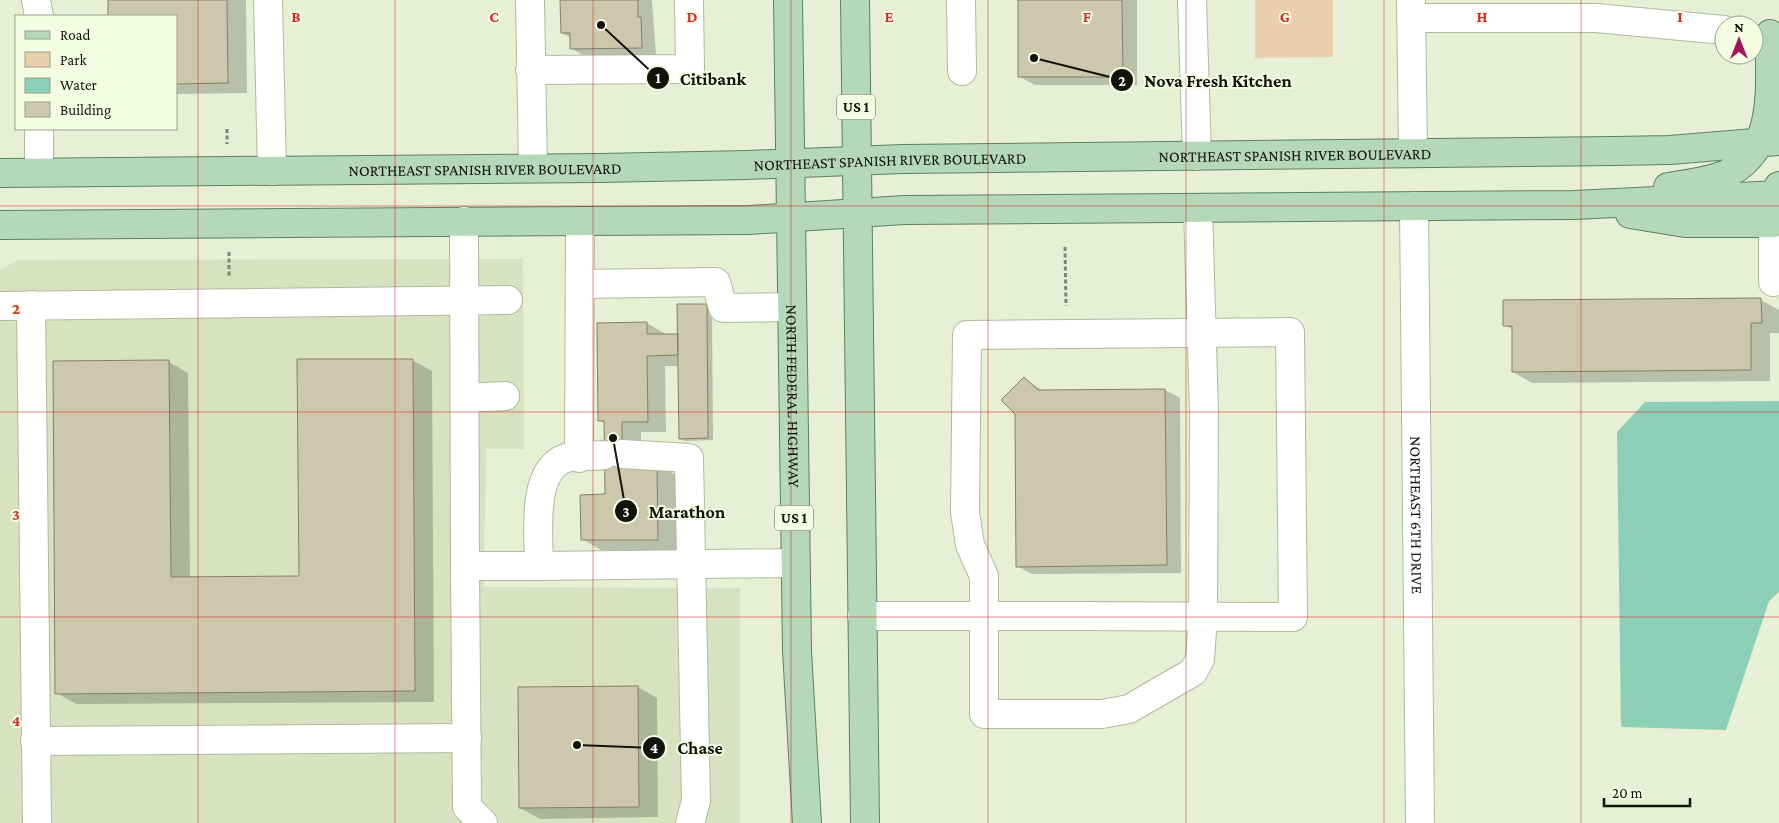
<svg xmlns="http://www.w3.org/2000/svg" width="1779" height="823" viewBox="0 0 1779 823" font-family="'Crimson Pro',serif">
  <rect width="100%" height="100%" fill="#e7f0d5"/>
  <!-- built -->
  <path fill="#d8e2c1" d="M523,259L524,449H486L484,587L740,588V823H0V270L18,260Z"/>
  <!-- green -->
  <path fill="#ecd0ad" d="M1255,0H1333V57L1255,58Z"/>
  <!-- water -->
  <path fill="#8bcfb7" d="M1779,401V592L1769,601L1726,730L1621,727L1617,432L1645,402Z"/>
  <!-- shadow -->
  <path fill="#0003" d="M109,0H246L247,93L176,94V16H109Z
    M562,0H652L656,56L586,57L571,48V38L562,33Z
    M1019,0H1137V85H1035L1020,77Z
    M1761,300L1779,310V333H1770V381L1532,383L1513,372V330L1505,325Z
    M678,305H707L712,308L713,440L685,441L680,439L679,366H665L666,432H641V464H657L676,475L677,550H601L582,539L606,496V424L599,420L647,323L667,335H679Z
    M412,360L432,371L434,702L76,704L57,693L54,363L169,362L188,373L190,578L300,577Z
    M1024,378L1043,391L1165,390L1180,398L1181,573L1032,574L1017,566Z
    M638,687L657,698L658,817L540,819L520,808Z"/>
  <!-- building -->
  <path fill="#cdc8ad" stroke="#857f67" d="M108,0H227L228,83L176,84V16H108Z
    M560,0H638V17H641L642,48L570,49V33H561Z
    M1018,0H1122L1123,77H1018Z
    M1761,298L1762,323H1751V370L1512,372V326H1503V300Z
    M677,304H707L708,438L679,439Z
    M647,322V334H678V355L647,356L648,422H622V454L657,462L658,540H581L580,495L605,494L604,421H598L597,323Z
    M297,359H413L415,691L55,694L53,361L169,360L171,577L299,576Z
    M1024,377L1038,390L1165,389L1167,565L1016,567L1015,414L1001,400Z
    M638,686L639,807L519,808L518,687Z"/>
  <g fill="none" stroke-linecap="round" stroke-linejoin="round">
    <defs>
      <g id="minor">
        <path d="M36,0L39,16"/>
        <path d="M268,0L272,171"/>
        <path d="M530,0L533,168"/>
        <path d="M961,0L962,71"/>
        <path d="M1192,0L1197,156"/>
        <path d="M1411,0L1413,153"/>
        <path d="M1411,18H1596L1724,30"/>
        <path d="M530,70L690,69L689,0"/>
        <path d="M39,172V129"/>
        <path id="s1" d="M1414,206L1420,823"/>
        <path d="M464,221L465,566H539"/>
        <path d="M1773,282V223H1779"/>
        <path d="M580,284L716,282L723,308L792,307"/>
        <path d="M31,305L37,823"/>
        <path d="M0,306L508,300"/>
        <path d="M465,398L505,396"/>
        <path d="M622,454L689,458L696,801L690,823"/>
        <path d="M604,455C595,456 573,456 566,458C530,470 539,537 539,566L795,563"/>
        <path d="M579,458L580,221"/>
        <path d="M465,566L467,807L483,823"/>
        <path d="M862,616C1006,616 1149,616 1293,617L1290,332C1182,333 1074,334 967,335L965,512L970,545L984,576V714H1102L1129,709L1193,672L1200,659L1203,616L1204,412L1198,208"/>
        <path d="M35,741L467,738"/>
      </g>
      <g id="major">
        <path id="s2" d="M788,0L797,651L807,823"/>
        <path d="M855,0L865,823"/>
        <path id="s3" d="M0,173L600,168L747,165L903,159L1614,151L1670,150L1779,141"/>
        <path d="M1668,187C1686,184 1706,182 1724,175C1779,151 1769,87 1770,34"/>
        <path d="M1630,214L1685,223H1773L1774,196L1779,186"/>
        <path d="M0,225L750,220L904,210L1574,205L1779,195"/>
      </g>
    </defs>
    <!-- minor casing -->
    <use href="#minor" stroke="#b1b99f" stroke-width="30"/>
    <!-- major casing -->
    <use href="#major" stroke="#5c825c" stroke-width="30"/>
    <!-- path -->
    <path stroke="#808573" stroke-width="3" stroke-dasharray="4 2.5" stroke-linecap="butt" d="M227,129V144
      M1065,247L1066,306
      M229,252V276"/>
    <!-- minor -->
    <use href="#minor" stroke="#fff" stroke-width="28"/>
    <!-- major -->
    <use href="#major" stroke="#b5d8b8" stroke-width="28"/>
  </g>
  <!-- grid -->
  <path fill="none" stroke="#d62828" stroke-width="1" stroke-opacity="0.55" d="M198,0V823M395,0V823M593,0V823M791,0V823M988,0V823M1186,0V823M1384,0V823M1581,0V823M0,206H1779M0,412H1779M0,617H1779"/>
  <g text-anchor="middle" stroke-width="4" stroke-linejoin="round" paint-order="stroke">
    <!-- shield labels -->
    <g fill="#f4fde2" stroke="#565a4c" stroke-width="1">
      <rect x="837" y="94.5" width="38" height="25" rx="4"/>
      <rect x="775" y="505.5" width="38" height="25" rx="4"/>
    </g>
    <g font-size="15" font-weight="bold" fill="#12140b">
      <text x="856" y="112">US 1</text>
      <text x="794" y="523">US 1</text>
    </g>
    <!-- street labels -->
    <g font-size="16" fill="#12140b" stroke="#f4fde2">
      <text dy="6" stroke="none"><textPath href="#s3" startOffset="1295">NORTHEAST SPANISH RIVER BOULEVARD</textPath></text>
      <text dy="6" stroke="none"><textPath href="#s3" startOffset="890">NORTHEAST SPANISH RIVER BOULEVARD</textPath></text>
      <text dy="6" stroke="none"><textPath href="#s3" startOffset="485">NORTHEAST SPANISH RIVER BOULEVARD</textPath></text>
      <text dy="6" stroke="none"><textPath href="#s2" startOffset="396">NORTH FEDERAL HIGHWAY</textPath></text>
      <text dy="6" stroke="none"><textPath href="#s1" startOffset="309">NORTHEAST 6TH DRIVE</textPath></text>
    </g>
  </g>
  <g font-size="16" text-anchor="middle" font-weight="bold" fill="#d62828" stroke="#f4fde2" stroke-width="4" stroke-linejoin="round" paint-order="stroke">
    <text x="296" y="22">B</text>
    <text x="494" y="22">C</text>
    <text x="692" y="22">D</text>
    <text x="889" y="22">E</text>
    <text x="1087" y="22">F</text>
    <text x="1285" y="22">G</text>
    <text x="1482" y="22">H</text>
    <text x="1680" y="22">I</text>
    <text x="16" y="314">2</text>
    <text x="16" y="520">3</text>
    <text x="16" y="726">4</text>
  </g>
  <!-- callouts -->
  <path fill="none" stroke="#12140b" stroke-width="2" d="M601 25L658 78M1034 58L1122 80M613 438L626 511M577 745L654 748"/>
  <g fill="#12140b" stroke="#f4fde2" stroke-width="2">
    <circle cx="601" cy="25" r="5"/>
    <circle cx="1034" cy="58" r="5"/>
    <circle cx="613" cy="438" r="5"/>
    <circle cx="577" cy="745" r="5"/>
    <circle cx="658" cy="78" r="12"/>
    <circle cx="1122" cy="80" r="12"/>
    <circle cx="626" cy="511" r="12"/>
    <circle cx="654" cy="748" r="12"/>
  </g>
  <g font-size="15" text-anchor="middle" font-weight="bold" fill="#fff">
    <text x="658" y="83">1</text>
    <text x="1122" y="86">2</text>
    <text x="626" y="517">3</text>
    <text x="654" y="753">4</text>
  </g>
  <g font-size="18" text-anchor="middle" font-weight="bold" fill="#12140b" stroke="#f4fde2" stroke-width="4" stroke-linejoin="round" paint-order="stroke">
    <text x="713" y="85">Citibank</text>
    <text x="1218" y="87">Nova Fresh Kitchen</text>
    <text x="687" y="518">Marathon</text>
    <text x="700" y="754">Chase</text>
  </g>
  <!-- legend -->
  <rect x="15" y="15" width="162" height="115" fill="#f4fde2" stroke="#9aa08c"/>
  <rect x="25" y="31" width="25" height="8" fill="#b5d8b8" stroke="#9aa08c"/>
  <text x="60" y="40" font-size="15" fill="#12140b">Road</text>
  <rect x="25" y="52" width="25" height="15" fill="#ecd0ad" stroke="#9aa08c"/>
  <text x="60" y="65" font-size="15" fill="#12140b">Park</text>
  <rect x="25" y="78" width="25" height="15" fill="#8bcfb7" stroke="#9aa08c"/>
  <text x="60" y="90" font-size="15" fill="#12140b">Water</text>
  <rect x="25" y="102" width="25" height="15" fill="#cdc8ad" stroke="#9aa08c"/>
  <text x="60" y="115" font-size="15" fill="#12140b">Building</text>
  <!-- north arrow -->
  <g transform="translate(1739 40)"><circle r="24" fill="#f4fde2" stroke="#9aa08c"/>
  <path d="M0-4L9 19L0 12L-9 19Z" fill="#a2135b"/>
  <text y="-8" font-size="14" font-weight="bold" text-anchor="middle" fill="#12140b">N</text>
  </g>
  <!-- scale -->
  <path d="M1604 798v8h86v-8" fill="none" stroke="#12140b" stroke-width="2.5"/>
  <text x="1612" y="798" font-size="15" fill="#12140b" stroke="#f4fde2" stroke-width="4" paint-order="stroke">20 m</text>
</svg>
